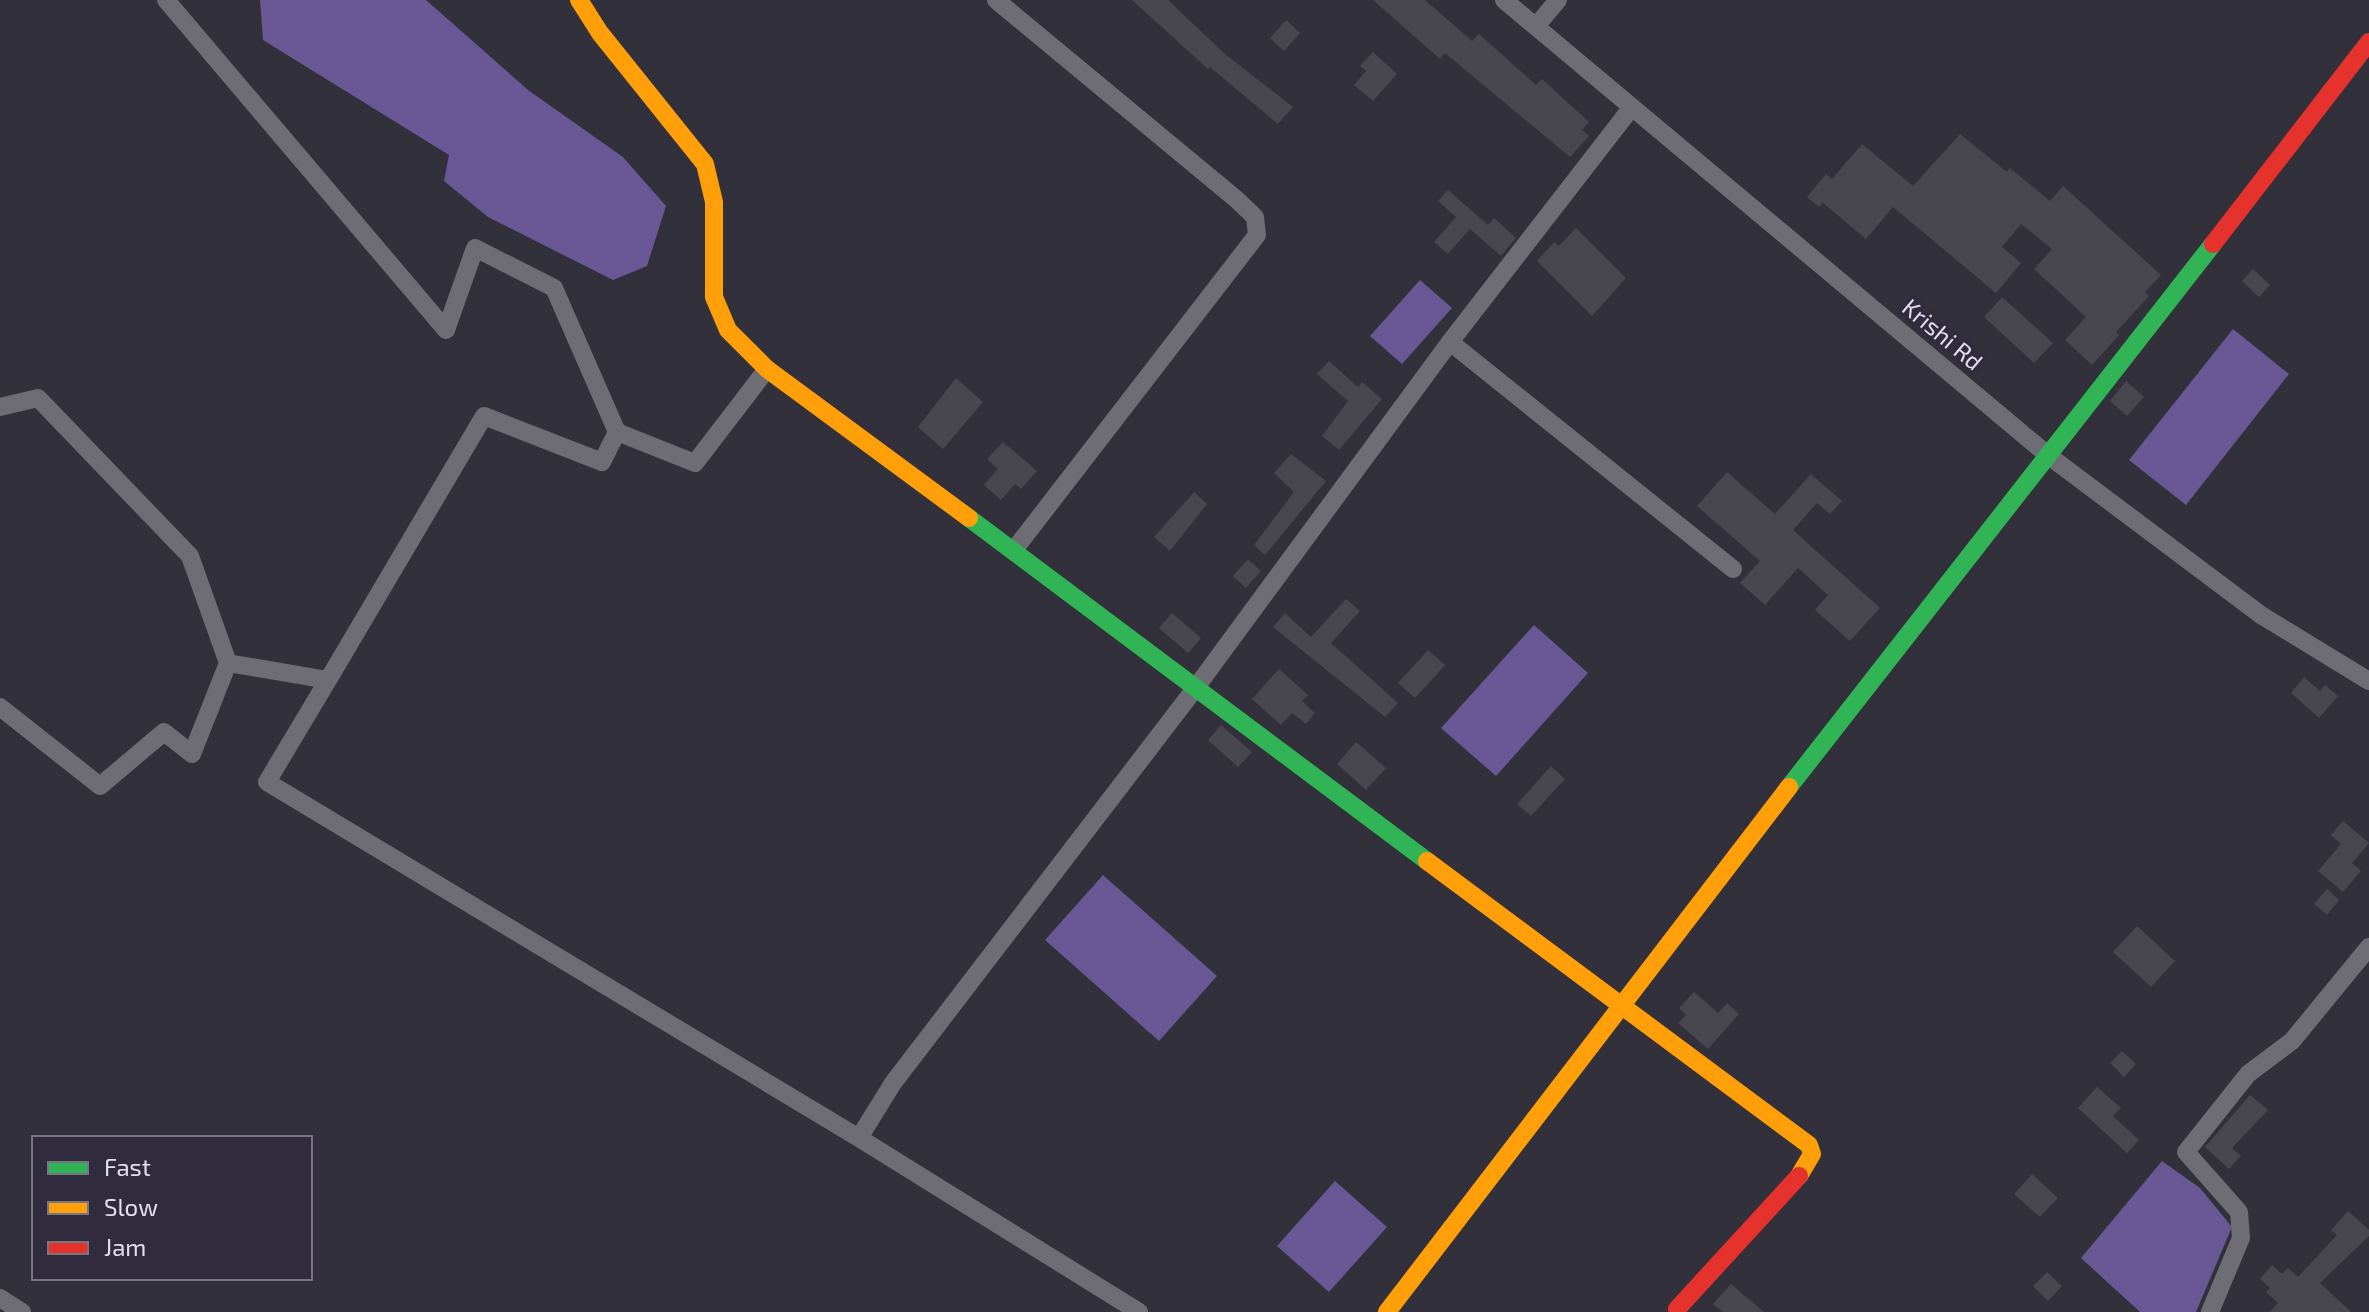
<svg xmlns="http://www.w3.org/2000/svg" width="2369" height="1312" viewBox="0 0 2369 1312" font-family="'Exo 2',sans-serif">
  <rect width="100%" height="100%" fill="#32303a"/>
  <!-- water -->
  <path fill="#695895" d="M260,0H426L528,90L623,157L666,206L647,266L613,280L488,217L444,181L449,155L263,40Z
    M1420,280L1452,308L1402,364L1370,336Z
    M2233,329L2289,374L2186,505L2129,460Z
    M1534,625L1588,673L1496,776L1441,728Z
    M1103,875L1217,976L1159,1041L1045,940Z
    M2162,1161L2200,1188L2232,1227L2196,1312H2140L2081,1258Z
    M1335,1181L1387,1227L1329,1292L1277,1246Z"/>
  <!-- building -->
  <path fill="#48474f" d="M1132,0H1168L1225,54L1293,107L1278,124L1210,67L1208,69Z
    M1373,0H1425L1472,41L1479,34L1536,85L1542,79L1589,122L1582,130L1589,136L1570,157L1445,53L1440,59Z
    M1286,20L1300,33L1284,51L1270,38Z
    M1373,52L1397,74L1373,101L1354,85L1366,71L1360,66Z
    M1960,134L2007,172L2010,168L2050,201L2063,186L2161,275L2145,292L2149,296L2116,332L2119,335L2092,365L2065,340L2086,317L2034,269L2052,249L2021,224L2002,247L2021,263L1996,293L1893,207L1866,239L1823,203L1819,207L1807,197L1826,174L1832,179L1862,144L1913,186Z
    M1448,190L1488,225L1494,218L1516,238L1501,256L1470,229L1448,254L1434,242L1456,217L1438,201Z
    M1576,228L1626,278L1592,316L1537,261L1554,242L1559,246Z
    M2253,269L2270,285L2259,297L2242,281Z
    M2002,297L2053,343L2034,363L1984,317Z
    M1329,361L1358,387L1362,382L1382,399L1339,450L1322,436L1348,401L1317,374Z
    M956,378L983,402L943,449L918,427Z
    M2126,381L2144,397L2127,416L2110,401Z
    M1003,442L1037,471L1021,489L1015,484L1001,500L984,485L998,469L987,459Z
    M1291,454L1326,481L1265,555L1254,545L1294,492L1274,473Z
    M1727,472L1775,514L1811,474L1842,501L1830,514L1817,503L1793,530L1880,608L1850,641L1815,610L1828,595L1798,568L1765,605L1740,583L1760,561L1697,506Z
    M1194,492L1207,504L1170,551L1154,537Z
    M1248,559L1261,571L1246,588L1233,576Z
    M1346,599L1360,611L1331,643L1398,703L1385,717L1273,627L1285,613L1311,637Z
    M1172,613L1201,638L1188,653L1159,628Z
    M1428,650L1445,665L1415,698L1398,683Z
    M1279,669L1308,695L1302,701L1315,713L1306,724L1292,713L1281,725L1252,699Z
    M2304,677L2320,691L2325,685L2338,696L2319,718L2291,693Z
    M1221,725L1252,752L1238,767L1208,740Z
    M1356,742L1386,768L1366,790L1337,764Z
    M1551,766L1565,779L1531,816L1517,804Z
    M2343,821L2369,843L2352,863L2361,871L2343,892L2318,871L2341,844L2331,835Z
    M2327,889L2339,900L2327,915L2314,904Z
    M2137,926L2175,961L2151,987L2113,952Z
    M1694,992L1718,1013L1727,1003L1739,1014L1708,1049L1678,1023L1686,1015L1679,1008Z
    M2122,1051L2136,1064L2124,1077L2110,1063Z
    M2097,1087L2121,1108L2113,1116L2139,1140L2127,1153L2078,1108Z
    M2250,1095L2268,1110L2232,1148L2241,1156L2229,1169L2205,1147Z
    M2032,1174L2058,1198L2040,1217L2014,1194Z
    M2348,1211L2369,1230V1236L2320,1283L2351,1312H2270L2278,1303L2266,1292L2270,1288L2260,1279L2272,1265L2282,1274L2288,1268L2298,1277L2337,1235L2331,1230Z
    M2047,1272L2062,1286L2048,1301L2033,1286Z
    M1731,1284L1764,1312H1723L1713,1304Z"/>
  <g fill="none" stroke-linecap="round" stroke-linejoin="round">
    <!-- street -->
    <path stroke="#6e6c74" stroke-width="18" d="M166,0L446,330L475,248L554,288L617,432L695,463L767,369
      M996,0L1236,199L1255,217L1257,235L1014,550
      M1504,0L2049,456L2261,615L2369,681
      M1537,25L1558,0
      M1450,342L1733,569
      M0,407L38,398L190,556L228,663L328,680L484,416L602,462L617,432
      M328,680L267,782L859,1138L1139,1312
      M0,707L100,786L164,732L192,754L228,663
      M859,1138L893,1083L1197,686L1450,342L1632,107
      M0,1298L22,1312
      M2210,1312L2241,1238L2239,1212L2186,1152L2248,1074L2292,1041L2369,947"/>
    <!-- fast -->
    <path stroke="#30b455" stroke-width="18" d="M969,518L1427,861
      M1789,787L2213,244"/>
    <!-- slow -->
    <path stroke="#ff9f0a" stroke-width="18" d="M579,0L600,33L705,164L714,202V297L728,330L767,369L969,518
      M1427,861L1809,1145L1812,1154L1799,1176
      M1387,1312L1789,787"/>
    <!-- jam -->
    <path stroke="#e5322d" stroke-width="18" d="M2213,244L2369,42
      M1677,1309L1799,1176"/>
  </g>
  <g text-anchor="middle" stroke-width="7" stroke-linejoin="round" paint-order="stroke">
    <!-- street labels -->
    <g font-size="24" fill="#e2e0ec" stroke="#302c3e">
      <text transform="translate(1942 335) rotate(40)" y="8">Krishi Rd</text>
    </g>
  </g>
  <!-- legend -->
  <rect x="32" y="1136" width="280" height="144" fill="#302c3e" stroke="#777484" stroke-width="2"/>
  <rect x="48" y="1162" width="40" height="12" fill="#30b455" stroke="#777484" stroke-width="2"/>
  <text x="104" y="1176" font-size="24" fill="#e2e0ec">Fast</text>
  <rect x="48" y="1202" width="40" height="12" fill="#ff9f0a" stroke="#777484" stroke-width="2"/>
  <text x="104" y="1216" font-size="24" fill="#e2e0ec">Slow</text>
  <rect x="48" y="1242" width="40" height="12" fill="#e5322d" stroke="#777484" stroke-width="2"/>
  <text x="104" y="1256" font-size="24" fill="#e2e0ec">Jam</text>
</svg>
